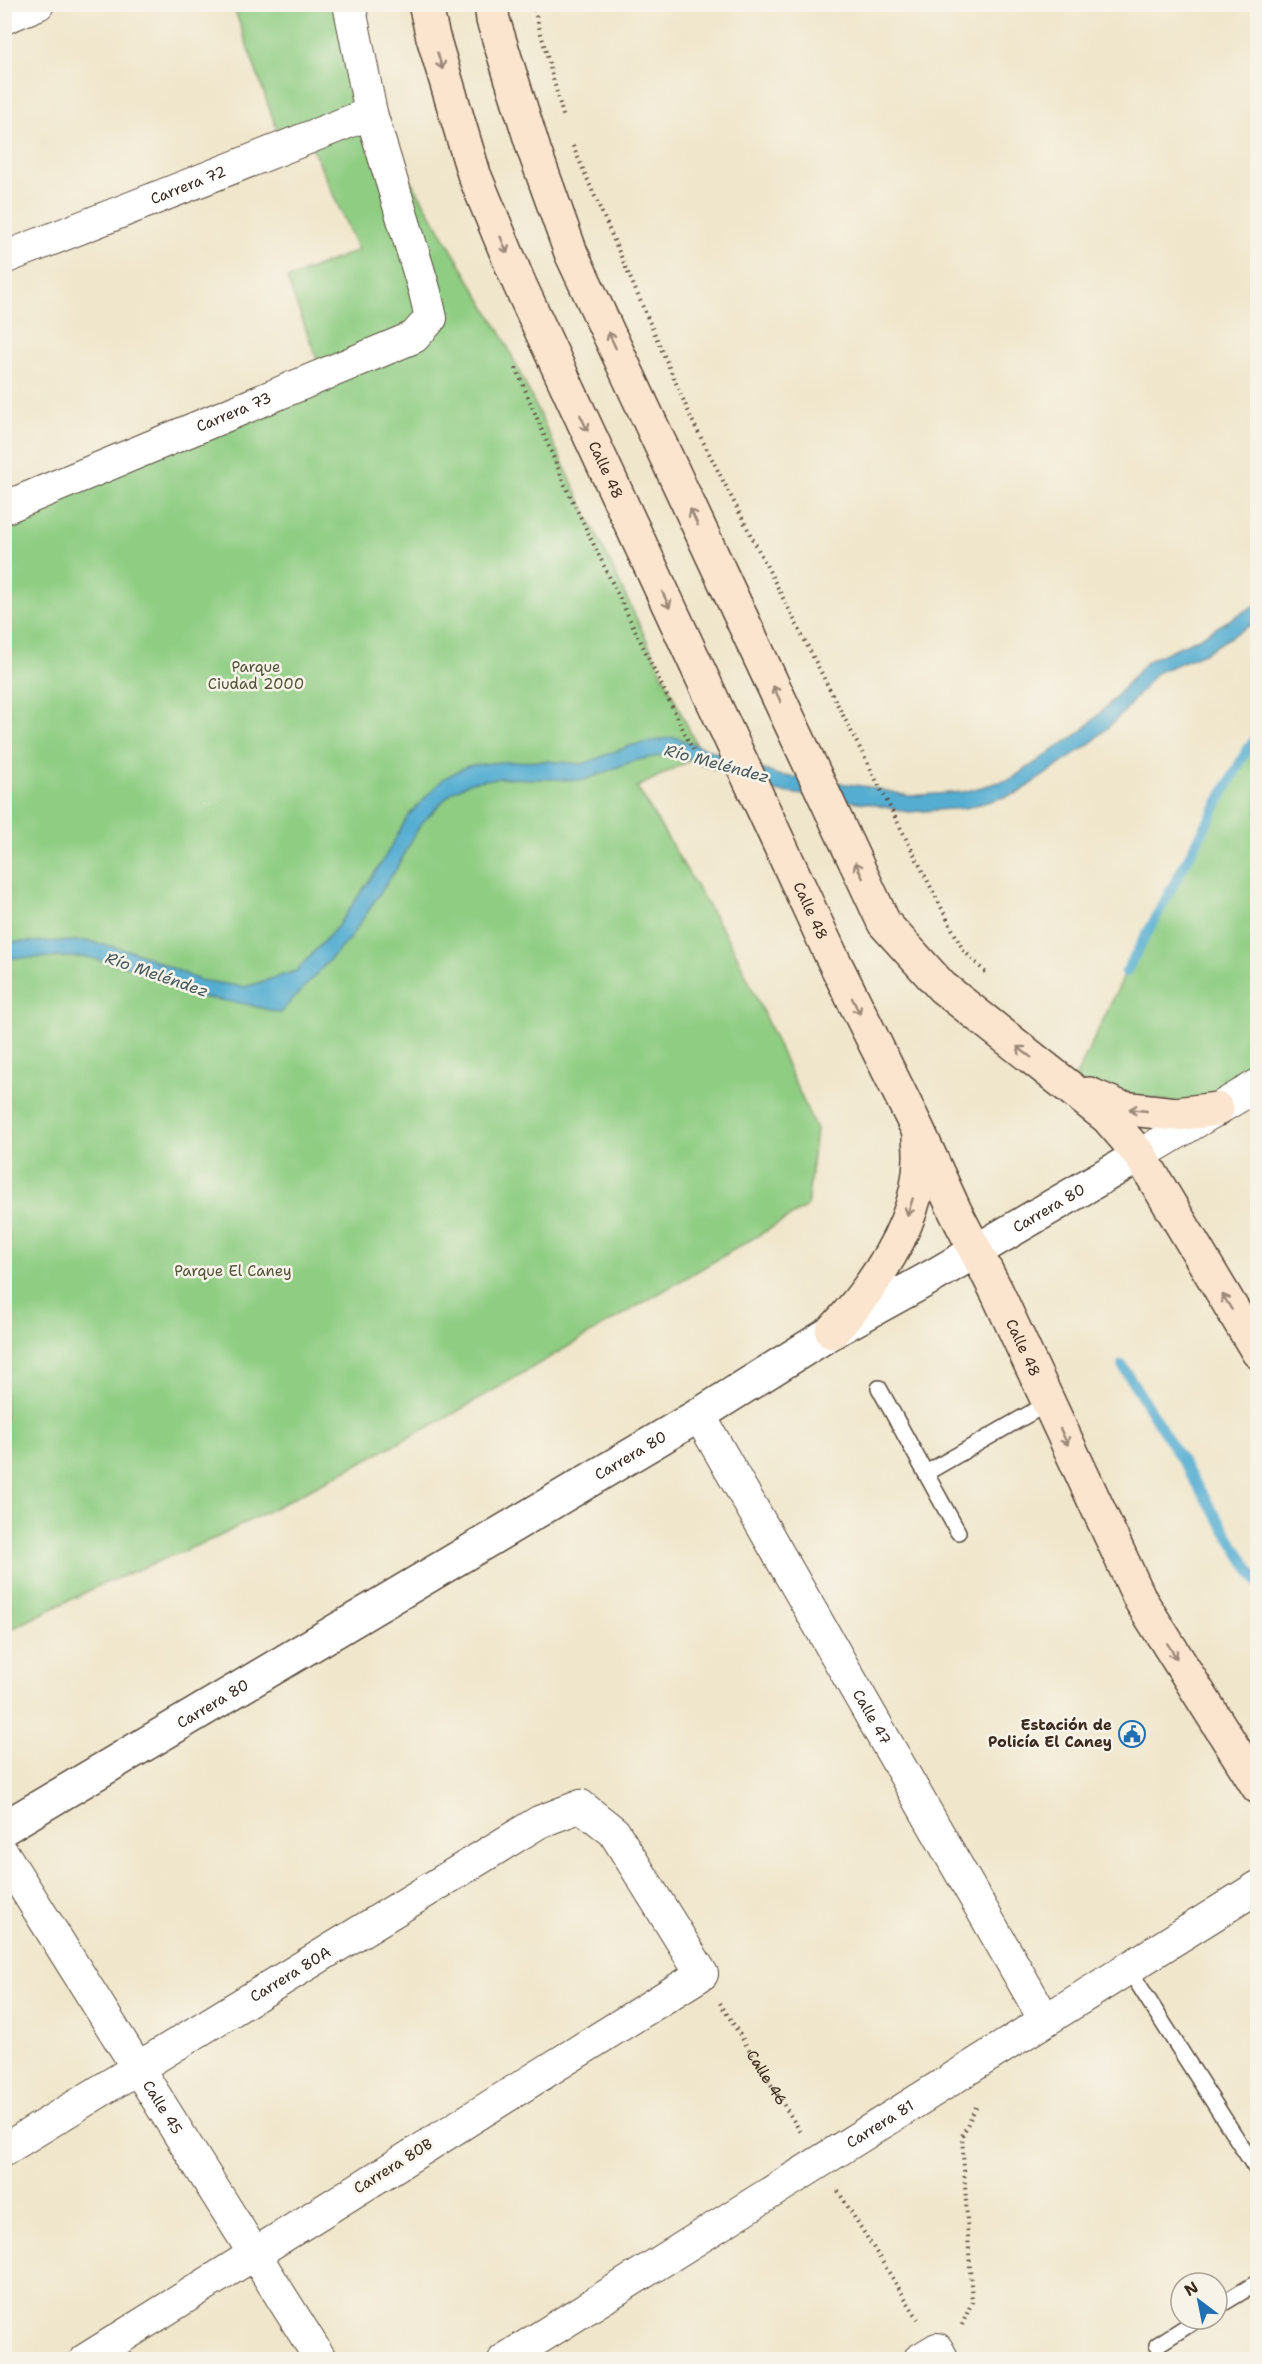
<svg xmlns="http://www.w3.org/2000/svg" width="1262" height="2364" viewBox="0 0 1262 2364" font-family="'Shantell Sans',sans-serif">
  <rect width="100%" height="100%" fill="#f7f3e8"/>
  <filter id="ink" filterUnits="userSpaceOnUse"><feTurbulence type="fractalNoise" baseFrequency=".0167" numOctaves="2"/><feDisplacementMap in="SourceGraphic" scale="12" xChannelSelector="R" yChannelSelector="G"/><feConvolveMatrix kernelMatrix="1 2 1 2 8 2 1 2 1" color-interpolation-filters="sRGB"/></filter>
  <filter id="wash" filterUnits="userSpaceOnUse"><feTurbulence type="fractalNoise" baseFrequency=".008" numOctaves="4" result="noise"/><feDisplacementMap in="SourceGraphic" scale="24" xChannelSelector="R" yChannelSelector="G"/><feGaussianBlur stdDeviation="1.35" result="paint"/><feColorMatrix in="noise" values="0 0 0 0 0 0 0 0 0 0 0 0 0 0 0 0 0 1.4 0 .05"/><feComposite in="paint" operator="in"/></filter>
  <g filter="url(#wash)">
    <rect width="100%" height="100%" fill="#f0e6cb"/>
    <!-- green -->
    <path fill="#8fcd83" stroke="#657c50" stroke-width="1.5" d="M233,5H349L371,113L502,335L701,755L637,787L735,951L816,1129L807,1207L446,1418L220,1536L98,1586L5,1632V508L323,375L287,279L358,250L308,138L283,147Z
      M1257,736V1085L1217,1109L1071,1087L1126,972L1247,750Z"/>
    <!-- water -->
    <path fill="#54aed2" stroke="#486c78" stroke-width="1.5" d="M1257,604V621L1204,653L1156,673L1124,712L1091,743L1018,793L966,808L908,812L866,803L774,791L673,753L633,761L585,780L501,778L471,782L452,792L420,825L395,871L350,938L280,1013L246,1004L194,996L131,967L86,957L5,958L4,942L88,941L136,952L199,980L245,987L296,971L337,927L382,862L408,816L443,779L467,766L500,762L547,761L583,764L629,746L674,737L778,775L869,787L909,796L963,792L1011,779L1082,731L1112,701L1147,661L1197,639Z"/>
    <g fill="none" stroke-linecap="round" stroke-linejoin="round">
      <!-- stream -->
      <path stroke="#54aed2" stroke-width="10" d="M1126,972L1247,750L1258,736
        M1122,1365L1258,1583"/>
    </g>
  </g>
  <g filter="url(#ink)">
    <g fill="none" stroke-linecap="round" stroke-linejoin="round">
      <defs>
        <path id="service" d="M879,1388L958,1532
          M926,1473L1048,1403
          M1128,1968L1258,2172
          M1217,2307L1258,2282
          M1157,2345L1198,2319"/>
        <g id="minor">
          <path d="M4,18L38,4"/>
          <path id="s2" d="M4,258L371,113"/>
          <path id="s3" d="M4,508L414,337L431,318L425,292L371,113L349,4"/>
          <path d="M1140,1155L1258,1085"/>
          <path id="s4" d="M699,1415L1045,2020"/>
          <path id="s5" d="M4,1855L321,2360"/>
          <path id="s6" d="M4,2150L539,1822L581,1806L614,1832L702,1974L85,2360"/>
          <path id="s7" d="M504,2360L1258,1887"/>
          <path d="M919,2360L937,2349L943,2360"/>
        </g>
        <g id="tertiary">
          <path id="s8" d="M4,1828L699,1415L832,1332L935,1275L1140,1155"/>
        </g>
        <g id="secondary">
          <path id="s9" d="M425,4L433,37L474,174L519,283L830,953L917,1128L955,1211L997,1292L1141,1601L1258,1787"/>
          <path d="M491,4L493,20L534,150L571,253L884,923L942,987L1107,1117L1140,1155L1258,1352"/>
          <path d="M1089,1094L1122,1108L1176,1114L1217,1109"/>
          <path d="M832,1332C878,1282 928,1212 919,1139"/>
        </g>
      </defs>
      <!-- service casing -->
      <use href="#service" stroke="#564638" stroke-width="18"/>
      <!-- minor casing -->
      <use href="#minor" stroke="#564638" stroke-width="34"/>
      <!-- tertiary casing -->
      <use href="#tertiary" stroke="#564638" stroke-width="36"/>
      <!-- secondary casing -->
      <use href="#secondary" stroke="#564638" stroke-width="36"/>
      <!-- path -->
      <g stroke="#564638" stroke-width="4" stroke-dasharray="1.5 4.5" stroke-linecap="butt">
        <path d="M533,4L564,119"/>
        <path d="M573,146L692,420L963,950L988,975"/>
        <path d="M516,368L565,485L693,750"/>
        <path id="s1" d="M720,2003L802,2134"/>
        <path d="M838,2191L918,2319"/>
        <path d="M962,2325L972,2302L962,2136L976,2107"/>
      </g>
      <!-- service -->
      <use href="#service" stroke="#fff" stroke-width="15"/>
      <!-- minor -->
      <use href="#minor" stroke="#fff" stroke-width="32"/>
      <!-- tertiary -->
      <use href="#tertiary" stroke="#fff" stroke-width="33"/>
      <!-- secondary -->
      <use href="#secondary" stroke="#fbe5cf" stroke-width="33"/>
    </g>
    <!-- one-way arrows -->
    <defs><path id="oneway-shaft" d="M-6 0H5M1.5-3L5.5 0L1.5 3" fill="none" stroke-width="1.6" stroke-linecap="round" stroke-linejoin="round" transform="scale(1.5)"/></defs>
    <g stroke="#9b8876">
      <use href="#oneway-shaft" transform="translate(440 61) rotate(73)"/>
      <use href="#oneway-shaft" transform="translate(504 245) rotate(67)"/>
      <use href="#oneway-shaft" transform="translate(612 340) rotate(-115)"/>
      <use href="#oneway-shaft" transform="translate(584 423) rotate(65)"/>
      <use href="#oneway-shaft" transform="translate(694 517) rotate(-115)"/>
      <use href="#oneway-shaft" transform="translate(666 600) rotate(65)"/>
      <use href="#oneway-shaft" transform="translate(777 694) rotate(-115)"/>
      <use href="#oneway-shaft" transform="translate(859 870) rotate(-115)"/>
      <use href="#oneway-shaft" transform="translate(856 1006) rotate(64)"/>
      <use href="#oneway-shaft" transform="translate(1024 1052) rotate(-143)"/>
      <use href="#oneway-shaft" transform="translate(1138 1110) rotate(-174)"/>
      <use href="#oneway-shaft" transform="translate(910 1207) rotate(108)"/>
      <use href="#oneway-shaft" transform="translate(1227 1302) rotate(-121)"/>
      <use href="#oneway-shaft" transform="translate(1064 1437) rotate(65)"/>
      <use href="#oneway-shaft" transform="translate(1172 1651) rotate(58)"/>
    </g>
  </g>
  <!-- icons -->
  <defs>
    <symbol id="civic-ring" viewBox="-11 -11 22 22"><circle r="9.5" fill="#f7f3e8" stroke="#1f6fb2" stroke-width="1.5"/><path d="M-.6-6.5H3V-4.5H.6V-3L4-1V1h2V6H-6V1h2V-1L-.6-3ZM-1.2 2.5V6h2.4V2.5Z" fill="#1f6fb2"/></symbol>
  </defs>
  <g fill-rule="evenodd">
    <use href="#civic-ring" x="1117" y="1719" width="30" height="30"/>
  </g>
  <g text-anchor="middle" stroke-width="5" stroke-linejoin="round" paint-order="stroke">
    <!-- street labels -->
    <g font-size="15" fill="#3b2a1e" stroke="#f7f3e8">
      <text dy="5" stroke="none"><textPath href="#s2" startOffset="198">Carrera 72</textPath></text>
      <text dy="5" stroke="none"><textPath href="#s3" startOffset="249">Carrera 73</textPath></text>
      <text dy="5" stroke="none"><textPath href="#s9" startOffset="501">Calle 48</textPath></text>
      <text dy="5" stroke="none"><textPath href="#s9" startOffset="987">Calle 48</textPath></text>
      <text dy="5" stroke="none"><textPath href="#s8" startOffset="1215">Carrera 80</textPath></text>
      <text dy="5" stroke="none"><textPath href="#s9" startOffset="1473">Calle 48</textPath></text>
      <text dy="5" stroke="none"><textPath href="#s8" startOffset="729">Carrera 80</textPath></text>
      <text dy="5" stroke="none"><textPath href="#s8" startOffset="243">Carrera 80</textPath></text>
      <text dy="5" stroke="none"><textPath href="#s4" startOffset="348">Calle 47</textPath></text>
      <text dy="5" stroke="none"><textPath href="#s6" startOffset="336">Carrera 80A</textPath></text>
      <text dy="5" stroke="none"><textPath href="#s1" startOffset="88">Calle 46</textPath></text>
      <text dy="5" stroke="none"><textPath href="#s5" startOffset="298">Calle 45</textPath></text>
      <text dy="5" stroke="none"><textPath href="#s7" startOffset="444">Carrera 81</textPath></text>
      <text transform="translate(393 2166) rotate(-32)" y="5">Carrera 80B</text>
    </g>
    <!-- park labels -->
    <g font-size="15" fill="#505337" stroke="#f7f3e8">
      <text x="256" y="672">Parque<tspan x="256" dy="17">Ciudad 2000</tspan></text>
      <text x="233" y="1276">Parque El Caney</text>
    </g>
    <!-- poi labels -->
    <g font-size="15" font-weight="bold" fill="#3b2a1e" stroke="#f7f3e8" text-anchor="end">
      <text x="1112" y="1730">Estación de<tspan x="1112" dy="17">Policía El Caney</tspan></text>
    </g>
    <!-- water labels -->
    <g font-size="16" font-style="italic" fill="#44585d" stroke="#f7f3e8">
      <text transform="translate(717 763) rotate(15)" y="6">Río Meléndez</text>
      <text transform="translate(157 974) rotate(19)" y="6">Río Meléndez</text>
    </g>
  </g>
  <!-- margin -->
  <rect width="1262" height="2364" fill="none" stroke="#f7f3e8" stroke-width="24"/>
  <!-- north arrow -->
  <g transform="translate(1199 2301) rotate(328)"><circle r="28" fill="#f7f3e8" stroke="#aca397" stroke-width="1.5"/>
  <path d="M0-4.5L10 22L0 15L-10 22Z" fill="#1f6fb2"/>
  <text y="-9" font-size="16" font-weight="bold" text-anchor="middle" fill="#3b2a1e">N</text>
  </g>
</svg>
